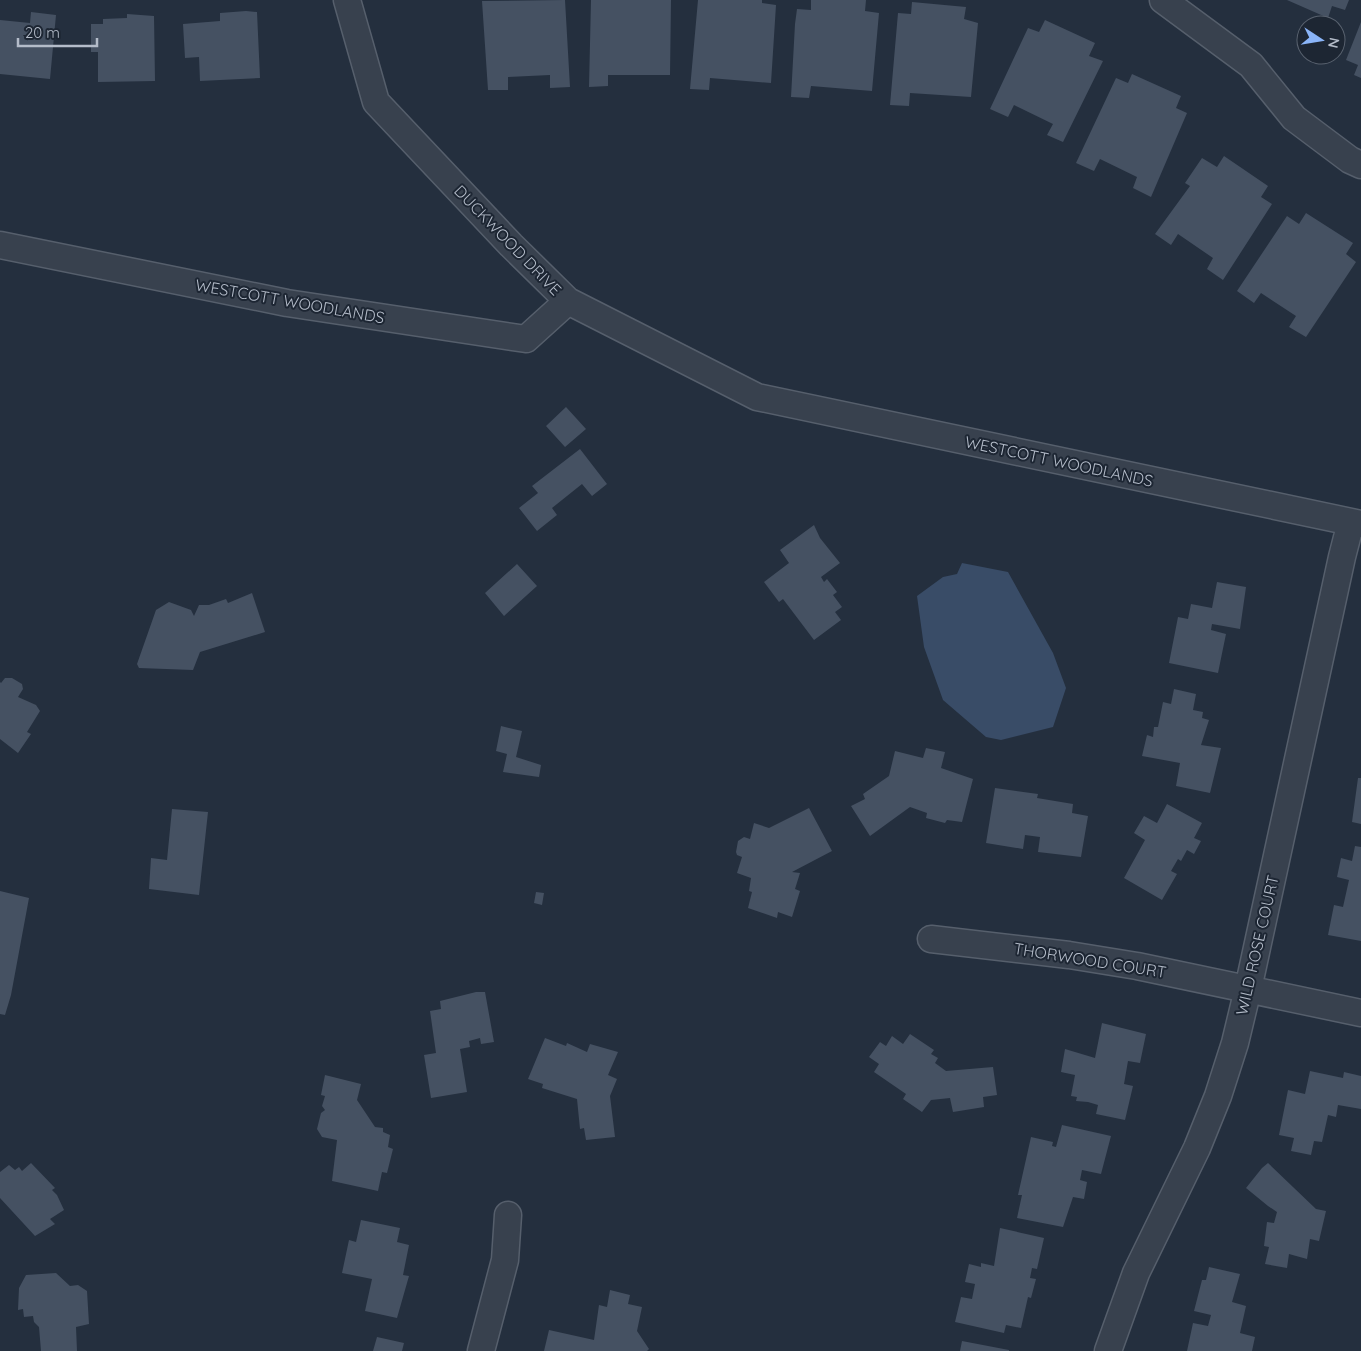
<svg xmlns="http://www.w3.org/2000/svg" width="1361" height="1351" viewBox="0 0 1361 1351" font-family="Quicksand,sans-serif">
  <rect width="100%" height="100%" fill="#242f3e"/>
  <!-- water -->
  <path fill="#394c67" d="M962,563L1008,572L1053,653L1066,688L1053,727L1001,740L986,737L943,700L924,647L917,596L943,577L957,574Z"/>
  <!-- building -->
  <path fill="#455162" d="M565,0L570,87L550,88V75L508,77V90H488L482,1Z
    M591,0H671L670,75H608V86L589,87Z
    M698,0H762V3L776,5L771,83L710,78L709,90L690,89Z
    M811,0H866L865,11L879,13L872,91L811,86L809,98L791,97L795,24L797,9L811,10Z
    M1287,0H1349L1345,10L1332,6L1328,18Z
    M912,2L966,7L964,19L978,23L971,97L910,93L909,106L890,105L898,13L911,14Z
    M246,11L257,12L260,78L200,81L199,57L185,58L183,24L220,21V13Z
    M31,12L56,15L50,79L0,74V20L30,23Z
    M127,14L154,16L155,81L98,82V52H91V24H103V19L127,18Z
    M1045,20L1095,43L1089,56L1103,61L1063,142L1047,135L1053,124L1014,105L1008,117L990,109L1028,28L1039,32Z
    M1361,22V78L1354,75L1358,65L1346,60Z
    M1132,74L1181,96L1176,108L1187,113L1151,197L1133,188L1137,177L1100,159L1094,171L1076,163L1116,78L1128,83Z
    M1224,156L1268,186L1261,197L1272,204L1223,280L1207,269L1213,258L1178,234L1171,245L1155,234L1190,186L1185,183L1202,158L1217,167Z
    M1306,213L1353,243L1346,254L1356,262L1306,337L1289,327L1296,316L1261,293L1254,303L1237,291L1287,216L1299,224Z
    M566,407L586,429L565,447L546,426Z
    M580,449L607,484L592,496L582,484L552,508L557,515L537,531L519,508L538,493L532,486Z
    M814,525L820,538L840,563L821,577L824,582L827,579L837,592L833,595L842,607L835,612L841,620L814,640L783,599L779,602L764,582L789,563L780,550Z
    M517,564L537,586L504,616L485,593Z
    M1217,582L1246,587L1240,629L1212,624L1211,630L1226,634L1218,673L1169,663L1178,617L1188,619L1191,604L1212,608Z
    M252,593L265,632L200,652L193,670L139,668L137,664L156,610L169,602L191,610L194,616L199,605H209L226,599L228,603Z
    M5,678H12L22,684L23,689L18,697L36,705L40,711L27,732L31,734L18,753L0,739V682L1,683Z
    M1174,689L1196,694L1193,710L1203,712L1202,718L1209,720L1201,745L1221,748L1210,793L1176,786L1180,763L1142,756L1147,735L1153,737L1154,727H1158L1163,702L1171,704Z
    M501,726L522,731L516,757L541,765L539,777L503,772L507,754L496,751Z
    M926,748L945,752L941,768L973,779L962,822L947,820L945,823L926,818L927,813L910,807L870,836L851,806L865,799L863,794L889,776L895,751L923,758Z
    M1358,778H1361V824L1352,822Z
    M995,788L1038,794L1037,798L1073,804L1072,813L1088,816L1081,857L1038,852L1040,837L1025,835L1023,849L986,843Z
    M1167,804L1202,823L1194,838L1201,841L1194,854L1187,850L1181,861L1178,859L1171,871L1177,874L1162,900L1124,878L1145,840L1134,833L1144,816L1157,823Z
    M809,808L832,851L792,872L800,873L795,889L800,891L792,917L778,912L777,918L748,908L752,892L749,891L751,878L737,873L742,857L737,855L736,852L738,841L744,837L750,839L754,823L769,828Z
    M172,809L208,812L199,895L149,889L151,858L167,860Z
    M1355,846L1361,847V941L1328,935L1334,905L1343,907L1349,880L1337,877L1341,858L1352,861Z
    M0,891L29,898L11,995L5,1015L0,1014Z
    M536,892L544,893L542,905L534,903Z
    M476,992H485L494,1042L481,1044L480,1038L469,1041L470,1047L460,1049L467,1092L431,1098L424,1055L436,1053L430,1011L441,1009L440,1001Z
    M1102,1023L1146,1034L1140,1063L1128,1061L1124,1084L1133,1086L1125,1120L1096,1114L1098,1105L1088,1102L1076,1101L1077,1097L1071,1096L1075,1075L1061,1072L1065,1049L1095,1058Z
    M910,1034L934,1050L931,1054L938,1058L935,1063L946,1071L993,1067L997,1095L983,1097L984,1107L953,1112L950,1098L931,1100L922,1112L903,1099L906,1094L874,1072L879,1064L869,1057L880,1042L886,1046L892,1036L903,1044Z
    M545,1038L566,1046L567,1043L587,1052L590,1044L618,1052L608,1075L617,1079L610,1096L615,1137L586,1140L584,1128L580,1129L577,1099L542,1088L543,1084L528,1079Z
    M1310,1071L1343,1078L1344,1072L1361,1076V1109L1338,1105L1336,1117L1328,1115L1322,1142L1314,1141L1311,1155L1291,1151L1294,1138L1279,1135L1288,1090L1305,1094Z
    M325,1075L361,1084L357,1100L375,1127L383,1128V1132L390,1135L388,1147L393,1149L387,1173L382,1172L378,1191L332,1181L337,1140L322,1137L317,1129L321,1113L325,1110L322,1106L325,1096L321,1095Z
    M1062,1125L1111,1136L1101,1174L1082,1170L1080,1180L1087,1182L1084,1199L1073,1197L1063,1227L1017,1218L1022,1195H1018L1031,1137L1053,1142L1052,1146L1056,1147Z
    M31,1163L55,1188L52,1190L57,1195L64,1210L50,1219L55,1224L35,1236L0,1198V1172L9,1165L15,1170L19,1167L22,1171Z
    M1268,1163L1316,1209L1326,1211L1319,1241L1310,1239L1307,1259L1289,1254L1287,1268L1265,1264L1269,1247L1264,1246L1267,1222L1274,1223L1277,1212L1268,1206L1246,1188L1262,1168Z
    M361,1220L400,1228L397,1242L409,1245L403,1275L409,1276L397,1318L365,1311L372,1279L342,1273L349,1240L356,1242Z
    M1000,1228L1044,1238L1037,1269L1032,1268L1030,1278L1036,1279L1031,1298L1028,1297L1021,1328L1006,1325L1004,1333L955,1322L961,1297L972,1299L975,1284L965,1282L969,1264L981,1267V1263L994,1266Z
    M1209,1267L1240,1274L1232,1302L1246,1306L1240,1333L1255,1337L1252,1351H1187L1193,1323L1208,1326L1211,1315L1194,1311L1202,1280H1206Z
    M56,1273L70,1286L78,1285L87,1291L89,1324L76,1327L77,1351H41L39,1327L34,1322L33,1316L24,1317L23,1309L18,1310L19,1288L26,1275Z
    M610,1290L630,1295L628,1304L642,1307L637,1331L649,1349L647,1351H544L549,1330L594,1340L599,1305L607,1307Z
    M377,1337L404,1343L402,1351H373Z
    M962,1341L1009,1350V1351H960Z"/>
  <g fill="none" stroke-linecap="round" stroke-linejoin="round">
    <defs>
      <path id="minor" d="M347,0L376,102L511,245L568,301L757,397L1361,524
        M1163,0L1251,65L1294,118L1350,160L1361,165
        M0,245L287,303L526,339L568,301
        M931,939L1069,955L1137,966L1361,1013
        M481,1351L505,1260L508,1215
        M1108,1351L1136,1273L1197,1148L1218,1096L1235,1043L1248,989L1342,557L1351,522"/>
    </defs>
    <!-- minor casing -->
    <use href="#minor" stroke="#565f6c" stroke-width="29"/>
    <!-- minor -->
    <use href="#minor" stroke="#38414e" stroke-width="26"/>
  </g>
  <g text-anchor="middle" stroke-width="4" stroke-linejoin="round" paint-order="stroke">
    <!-- street labels -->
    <g font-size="16" fill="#b4bcc9" stroke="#1d2633">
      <text transform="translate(508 240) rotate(46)" y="6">DUCKWOOD DRIVE</text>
      <text transform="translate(290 301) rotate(10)" y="6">WESTCOTT WOODLANDS</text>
      <text transform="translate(1059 461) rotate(12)" y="6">WESTCOTT WOODLANDS</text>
      <text transform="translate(1257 945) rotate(-77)" y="6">WILD ROSE COURT</text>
      <text transform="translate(1090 960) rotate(9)" y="6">THORWOOD COURT</text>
    </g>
  </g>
  <!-- north arrow -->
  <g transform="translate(1321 40) rotate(102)"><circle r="24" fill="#1d2633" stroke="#59626f"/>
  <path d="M0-4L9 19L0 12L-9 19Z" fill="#8ab4f8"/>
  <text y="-8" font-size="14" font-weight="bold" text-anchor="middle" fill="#b4bcc9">N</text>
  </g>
  <!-- scale -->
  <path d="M18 38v8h79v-8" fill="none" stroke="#b4bcc9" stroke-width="2.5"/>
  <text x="25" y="38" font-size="15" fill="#b4bcc9" stroke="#1d2633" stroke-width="4" paint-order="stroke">20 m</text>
</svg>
